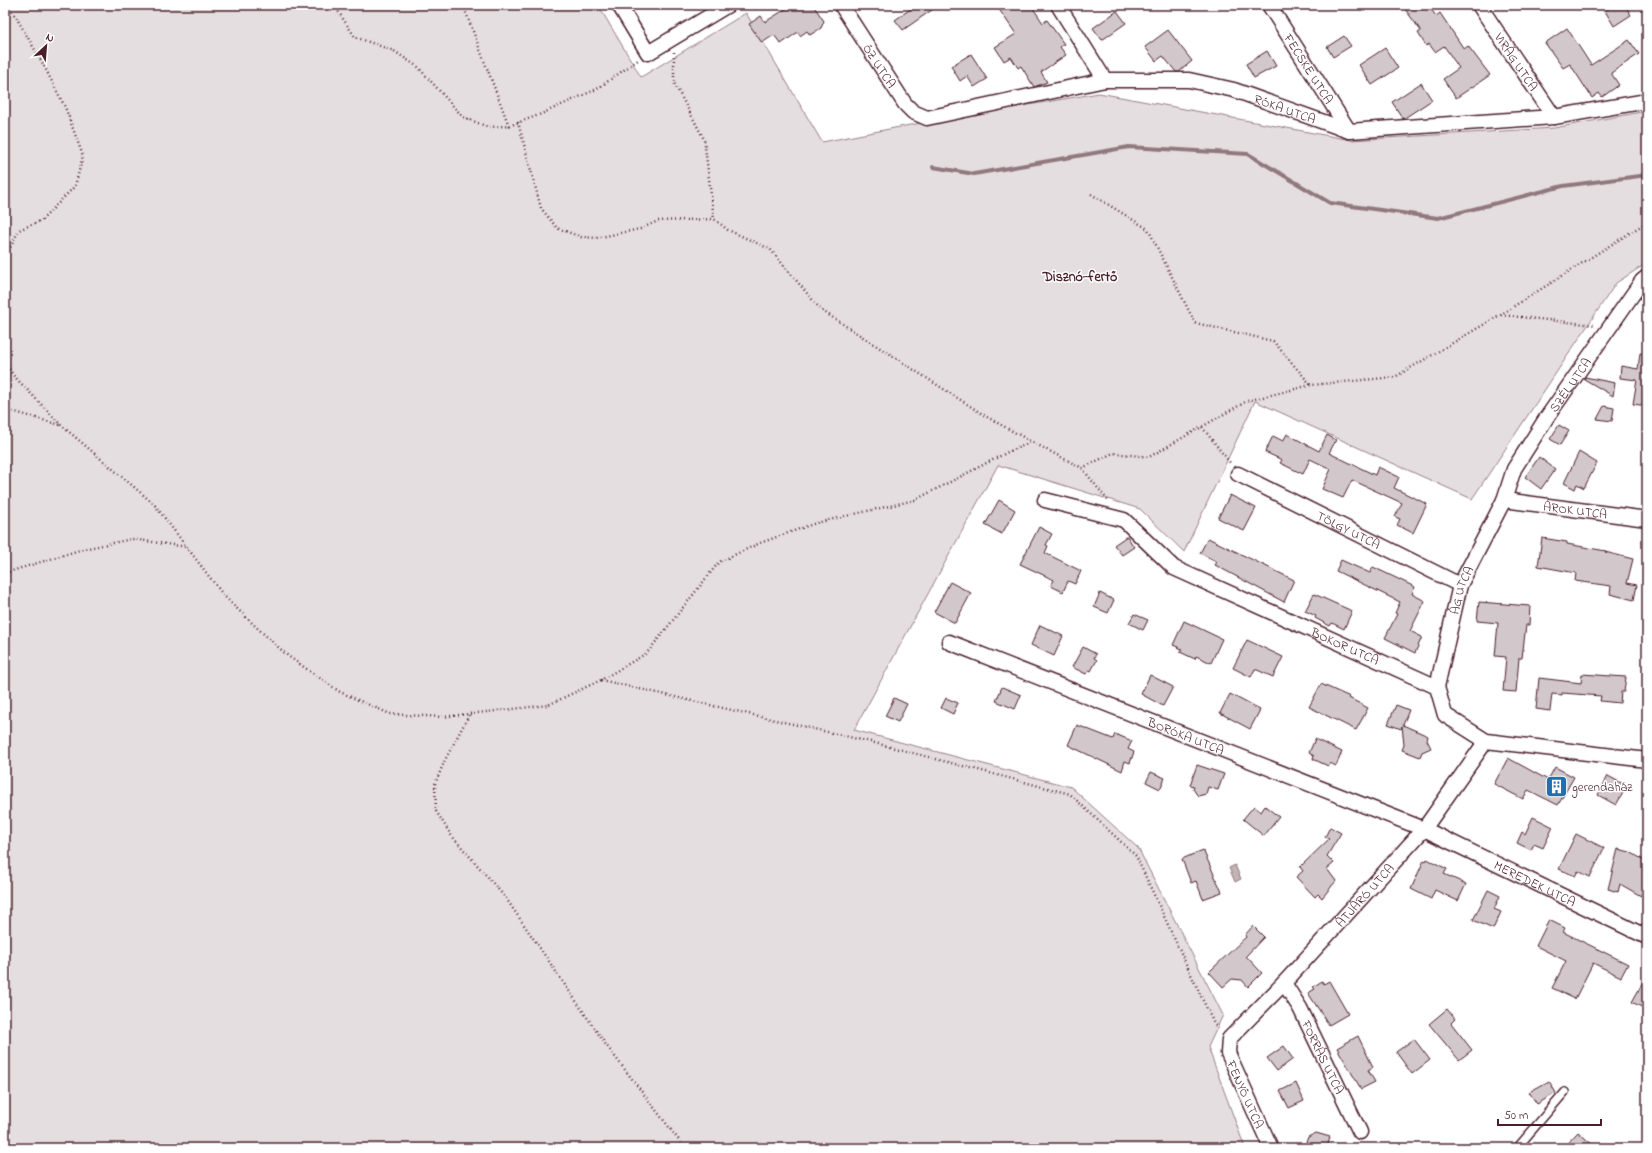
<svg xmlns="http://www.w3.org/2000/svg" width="1652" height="1153" viewBox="0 0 1652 1153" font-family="'Indie Flower',sans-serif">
  <rect width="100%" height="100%" fill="#fff"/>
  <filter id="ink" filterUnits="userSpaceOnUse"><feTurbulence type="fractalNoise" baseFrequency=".025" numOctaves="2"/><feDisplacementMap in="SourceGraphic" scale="8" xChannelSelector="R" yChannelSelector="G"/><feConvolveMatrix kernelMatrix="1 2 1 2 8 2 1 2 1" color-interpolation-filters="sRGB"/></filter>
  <g filter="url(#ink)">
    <!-- green -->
    <path fill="#e5dee0" stroke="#987e86" d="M5,5H598L641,77L746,13L822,142L910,125L1099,93L1351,140L1554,128L1647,111V263L1616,283L1472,499L1255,401L1184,552L1140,509L998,465L854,730L1071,787L1138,848L1223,1015L1208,1047L1245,1148H5Z"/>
    <!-- water -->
    <path fill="#c1b3b6" stroke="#91787e" d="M1235,865L1241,879L1235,882L1229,868Z"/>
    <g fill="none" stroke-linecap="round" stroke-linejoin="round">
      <!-- stream -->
      <path stroke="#91787e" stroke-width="4" d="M933,167L974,174L1129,147L1248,154L1330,203L1438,218L1563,186L1647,175"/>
    </g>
    <!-- building -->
    <path fill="#d2c7cb" stroke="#4a1f2b" d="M792,5H813L824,21L821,28L810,35L807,31L800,36L798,32L781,44L774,35L762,43L749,24L761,16L765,22Z
      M916,5H939L903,30L895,20Z
      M996,5H1031L1043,23L1047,20L1064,44L1060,47L1066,55L1041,72L1047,82L1034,87L1021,66L1018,68L1011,57L1004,61L995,47L1016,34Z
      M1402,5H1428L1436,16L1440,13L1464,49L1468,46L1490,75L1456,98L1443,79L1459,68L1444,46L1435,52L1429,44L1426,46L1418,33L1421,31Z
      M1614,5H1625L1631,15L1614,26L1605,11Z
      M1117,11L1126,23L1102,40L1093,28Z
      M1567,28L1591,65L1629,40L1639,54L1611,73L1619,85L1602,97L1599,93L1592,98L1570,64L1563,68L1545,43Z
      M1168,30L1192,61L1179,72H1176L1163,56L1156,61L1145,47Z
      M1344,36L1351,46L1333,57L1327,47Z
      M1385,48L1398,68L1372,85L1359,65Z
      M1267,51L1276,66L1254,78L1246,64Z
      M971,54L987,79L974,87L967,76L960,81L951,66Z
      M1421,83L1432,100L1403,119L1392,102Z
      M1640,353L1647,354V406L1633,404L1637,380L1620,378L1621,366L1638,369Z
      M1585,377L1615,383L1613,396L1584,379Z
      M1604,406L1614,408L1612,421L1597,419Z
      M1559,425L1569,431L1560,445L1550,439Z
      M1287,434L1319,451L1327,435L1336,440L1329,453L1375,475L1378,467L1399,477L1394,488L1427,504L1413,533L1397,525L1400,519L1395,517L1402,503L1352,480L1343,498L1322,489L1331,469L1310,459L1303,474L1280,463L1282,460L1265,452L1273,436L1283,441Z
      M1579,452L1597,463L1584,488L1577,484L1575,489L1564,483Z
      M1539,457L1555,469L1541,489L1525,477Z
      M1230,495L1256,508L1244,531L1218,518Z
      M999,500L1015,510L1002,534L985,525Z
      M1039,527L1052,534L1046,545L1048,546L1045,553L1081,571L1075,584L1068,581L1063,592L1051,586L1054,580L1020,564Z
      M1127,536L1134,547L1122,555L1114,545Z
      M1208,538L1294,580L1284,602L1215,565L1217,562L1200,553Z
      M1542,538L1567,542V544L1606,551L1605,552L1633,559L1627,583L1637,585L1634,600L1610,594L1611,586L1575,581L1576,573L1538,566Z
      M1341,560L1370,573L1373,567L1415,587L1412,594L1425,601L1410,631L1422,637L1415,653L1385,638L1397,614L1395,613L1400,602L1336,571Z
      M950,582L971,593L955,623L934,612Z
      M1100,593L1114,600L1108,613L1094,607Z
      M1314,594L1352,611L1344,629L1332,623L1330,626L1315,618L1316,616L1305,611Z
      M1479,602L1530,606L1529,625H1526L1522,658H1519L1516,692L1503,691L1506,657L1495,656L1498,623L1477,621Z
      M1134,614L1148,620L1143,630L1129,623Z
      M1184,621L1222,639L1211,663L1196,656L1195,659L1180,652L1182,649L1173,645Z
      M1040,625L1063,636L1054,656L1031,645Z
      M1247,640L1283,657L1273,677L1255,669L1251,677L1233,668Z
      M1083,647L1096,654L1094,658L1097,660L1091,671L1089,670L1086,674L1072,667Z
      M1582,674L1626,677L1624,692H1621L1620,703L1600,701L1601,696L1562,693V695L1552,694L1550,711L1536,709L1539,678L1581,683Z
      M1150,675L1173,687L1163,706L1141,694Z
      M1321,684L1350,697L1349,698L1368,708L1356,730L1309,707Z
      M1002,687L1021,695L1015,709L996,701Z
      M1230,694L1260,710L1250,729L1220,713Z
      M894,698L907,704L898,722L885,716Z
      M946,698L958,703L953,714L941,708Z
      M1396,705L1409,710L1403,725L1428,736L1427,740L1431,748L1422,752L1420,757L1402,750L1404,745L1402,726L1401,729L1388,724Z
      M1077,725L1113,739L1115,734L1132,741L1128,749L1134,752L1130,763L1125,761L1122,771L1068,745Z
      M1315,739L1342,752L1336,766L1330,763L1328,766L1313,759L1314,756L1309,753Z
      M1508,758L1548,780L1555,767L1574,777L1558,805L1528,790L1523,799L1494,784Z
      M1197,765L1224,774L1218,790L1208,787L1206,794L1198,796L1193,789L1194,786L1190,785Z
      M1151,772L1165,778L1160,789L1146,782Z
      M1608,776L1627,786L1616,805L1598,795Z
      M1254,806L1261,812L1265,806L1279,817L1264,836L1243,819Z
      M1533,817L1553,827L1543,848L1534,844L1531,850L1517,843L1522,832L1525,834Z
      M1330,827L1341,833L1327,856L1334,863L1327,869L1336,881L1322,898L1318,894L1315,897L1296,877L1303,871L1300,867L1329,839L1325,837Z
      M1576,834L1604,848L1590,877L1578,871L1575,876L1559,869Z
      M1618,849L1630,852L1647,862V897L1642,893L1641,896L1620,884L1618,892L1608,889Z
      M1203,850L1222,892L1203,899L1196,881L1191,883L1182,859Z
      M1427,859L1447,869L1444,874L1466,884L1458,901L1435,890L1431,899L1411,889L1424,860L1426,861Z
      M1488,890L1500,896L1494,909L1501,912L1493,929L1473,920Z
      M1549,920L1565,928L1563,932L1628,964L1621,977L1593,963L1575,999L1552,988L1566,961L1536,946Z
      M1253,926L1264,937L1246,956L1262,973L1248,987L1242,980L1232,979L1223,987L1209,972L1246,937L1245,935Z
      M1647,975V1010L1632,1002Z
      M1322,981L1324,984L1329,981L1348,1014L1329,1025L1308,993L1315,989L1313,987Z
      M1447,1009L1455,1019L1451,1023L1472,1050L1459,1060L1429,1024Z
      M1358,1036L1373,1067L1368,1070L1375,1082L1361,1089L1337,1048Z
      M1414,1039L1430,1060L1412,1074L1396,1052Z
      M1284,1046L1293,1059L1277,1071L1267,1058Z
      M1549,1081L1556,1093L1537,1104L1529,1092Z
      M1296,1083L1304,1101L1289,1108L1280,1091Z
      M1578,1132L1596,1148H1563Z
      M1316,1133L1330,1137L1327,1148H1304L1308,1137Z"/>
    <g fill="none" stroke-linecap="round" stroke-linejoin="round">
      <defs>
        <path id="lane" d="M1517,1148L1565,1092"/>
        <g id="street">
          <path d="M619,5L648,53L728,5"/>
          <path id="s1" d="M841,5L905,104L913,112L927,118L1105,80H1189L1234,90L1349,131L1554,117L1647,101"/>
          <path d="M1058,5L1105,80"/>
          <path id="s2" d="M1269,5L1349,131"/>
          <path id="s3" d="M1479,5L1554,117"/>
          <path id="s4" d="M1238,474L1460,585"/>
          <path id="s5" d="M1045,500L1124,520L1174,568L1437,687L1445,715L1486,741L1647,760"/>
          <path id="s6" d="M1504,500L1647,519"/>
          <path id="s7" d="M949,642L1424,829L1647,937"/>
          <path id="s8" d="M1437,687L1460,585L1504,500L1514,469L1547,417L1642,281L1647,277"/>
          <path id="s9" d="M1284,983L1300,1008L1360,1132"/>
          <path id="s10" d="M1271,1148L1228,1053L1229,1039L1284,983L1424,829L1486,741"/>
        </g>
      </defs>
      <!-- lane casing -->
      <use href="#lane" stroke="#4a1f2b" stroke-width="10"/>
      <!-- street casing -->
      <use href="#street" stroke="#4a1f2b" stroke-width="17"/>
      <!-- path -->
      <path stroke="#4a1f2b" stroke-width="2.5" stroke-dasharray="1 3" stroke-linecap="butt" d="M334,5L355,37L394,51L418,67L463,117L488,127L509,126L539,115L597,89L638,60
        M463,5L509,126
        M674,52V83L704,139L714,219L728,230L770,249L821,310L987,417L1032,442
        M518,122L541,208L557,228L581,237L596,238L640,229L658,221L714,219
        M1091,194L1148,229L1195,323L1273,341L1311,385
        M5,258L19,230L42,220L75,186L83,156L65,107L42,62L16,17L7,5
        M1501,315L1595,325
        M5,362L13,375L61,425L154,504L224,596L253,624L288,656L340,692L390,714L442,717L548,705L601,680L647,653L719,562L760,543L816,523L915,500L1008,452L1032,442L1082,468L1109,502
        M5,409L60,425
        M1202,427L1231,464
        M1082,468L1113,453L1149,457L1247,401L1311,385L1395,377L1500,315L1647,222
        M5,573L83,549L132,539L187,547
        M601,680L871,742L1070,794L1136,856L1214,1024L1220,1030
        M469,715L445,760L435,784L436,811L451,835L505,897L606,1045L685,1148"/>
      <!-- lane -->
      <use href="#lane" stroke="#fff" stroke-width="7"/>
      <!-- street -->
      <use href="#street" stroke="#fff" stroke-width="14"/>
    </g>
  </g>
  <!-- icons -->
  <defs>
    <symbol id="building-square" viewBox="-11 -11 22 22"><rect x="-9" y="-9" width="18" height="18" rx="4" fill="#1f6fb2" stroke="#fff"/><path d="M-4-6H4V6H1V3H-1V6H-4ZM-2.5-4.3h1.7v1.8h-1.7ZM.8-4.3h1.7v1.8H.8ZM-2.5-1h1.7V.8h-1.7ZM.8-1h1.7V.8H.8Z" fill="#fff"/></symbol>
  </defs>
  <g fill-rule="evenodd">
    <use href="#building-square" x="1544" y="774" width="25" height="25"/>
  </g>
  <g text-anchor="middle" stroke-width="3" stroke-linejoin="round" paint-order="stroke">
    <!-- street labels -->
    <g font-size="13" fill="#4a1f2b" stroke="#fff">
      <text dy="5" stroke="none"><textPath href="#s3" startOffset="68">VIRÁG UTCA</textPath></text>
      <text dy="5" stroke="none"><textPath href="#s1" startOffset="72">ŐZ UTCA</textPath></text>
      <text dy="5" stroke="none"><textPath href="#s2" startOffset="75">FECSKE UTCA</textPath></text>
      <text dy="5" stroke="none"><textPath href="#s1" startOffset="511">RÓKA UTCA</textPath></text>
      <text dy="5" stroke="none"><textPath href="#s8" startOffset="334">SZÉL UTCA</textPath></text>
      <text dy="5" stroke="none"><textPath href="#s6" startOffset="72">ÁROK UTCA</textPath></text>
      <text dy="5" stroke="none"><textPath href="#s4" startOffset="124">TÖLGY UTCA</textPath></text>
      <text dy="5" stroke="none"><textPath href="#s8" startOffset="100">ÁG UTCA</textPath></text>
      <text dy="5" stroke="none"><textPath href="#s5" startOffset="339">BOKOR UTCA</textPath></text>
      <text dy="5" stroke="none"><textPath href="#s7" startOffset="255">BORÓKA UTCA</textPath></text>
      <text dy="5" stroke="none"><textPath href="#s7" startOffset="634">MEREDEK UTCA</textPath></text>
      <text dy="5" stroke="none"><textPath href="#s10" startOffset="316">ÁTJÁRÓ UTCA</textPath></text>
      <text dy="5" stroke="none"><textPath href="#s9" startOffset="84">FORRÁS UTCA</textPath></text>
      <text transform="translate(1246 1094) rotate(66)" y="5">FENYŐ UTCA</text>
    </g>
    <!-- poi labels -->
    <g font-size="13" fill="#4a1f2b" stroke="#fff" text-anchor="start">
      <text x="1572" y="791">gerendaház</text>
    </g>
    <!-- neighbourhood labels -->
    <g font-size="14" font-weight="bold" fill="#4a1f2b" stroke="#fff">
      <text x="1080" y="281">Disznó-fertő</text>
    </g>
  </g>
  <!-- margin -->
  <rect width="1652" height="1153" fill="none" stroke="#fff" stroke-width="20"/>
  <rect x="10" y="10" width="1632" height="1133" fill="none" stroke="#4a1f2b" stroke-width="1.5" filter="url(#ink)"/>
  <!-- north arrow -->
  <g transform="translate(46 46) rotate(26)" stroke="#ffffff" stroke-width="3" paint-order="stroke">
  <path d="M0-3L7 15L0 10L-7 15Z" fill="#4a1f2b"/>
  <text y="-6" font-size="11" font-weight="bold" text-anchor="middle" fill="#4a1f2b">N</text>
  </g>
  <!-- scale -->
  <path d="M1498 1119v6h103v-6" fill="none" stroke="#4a1f2b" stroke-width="2"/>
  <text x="1504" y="1119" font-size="12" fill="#4a1f2b" stroke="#ffffff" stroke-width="3" paint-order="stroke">50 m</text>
</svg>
